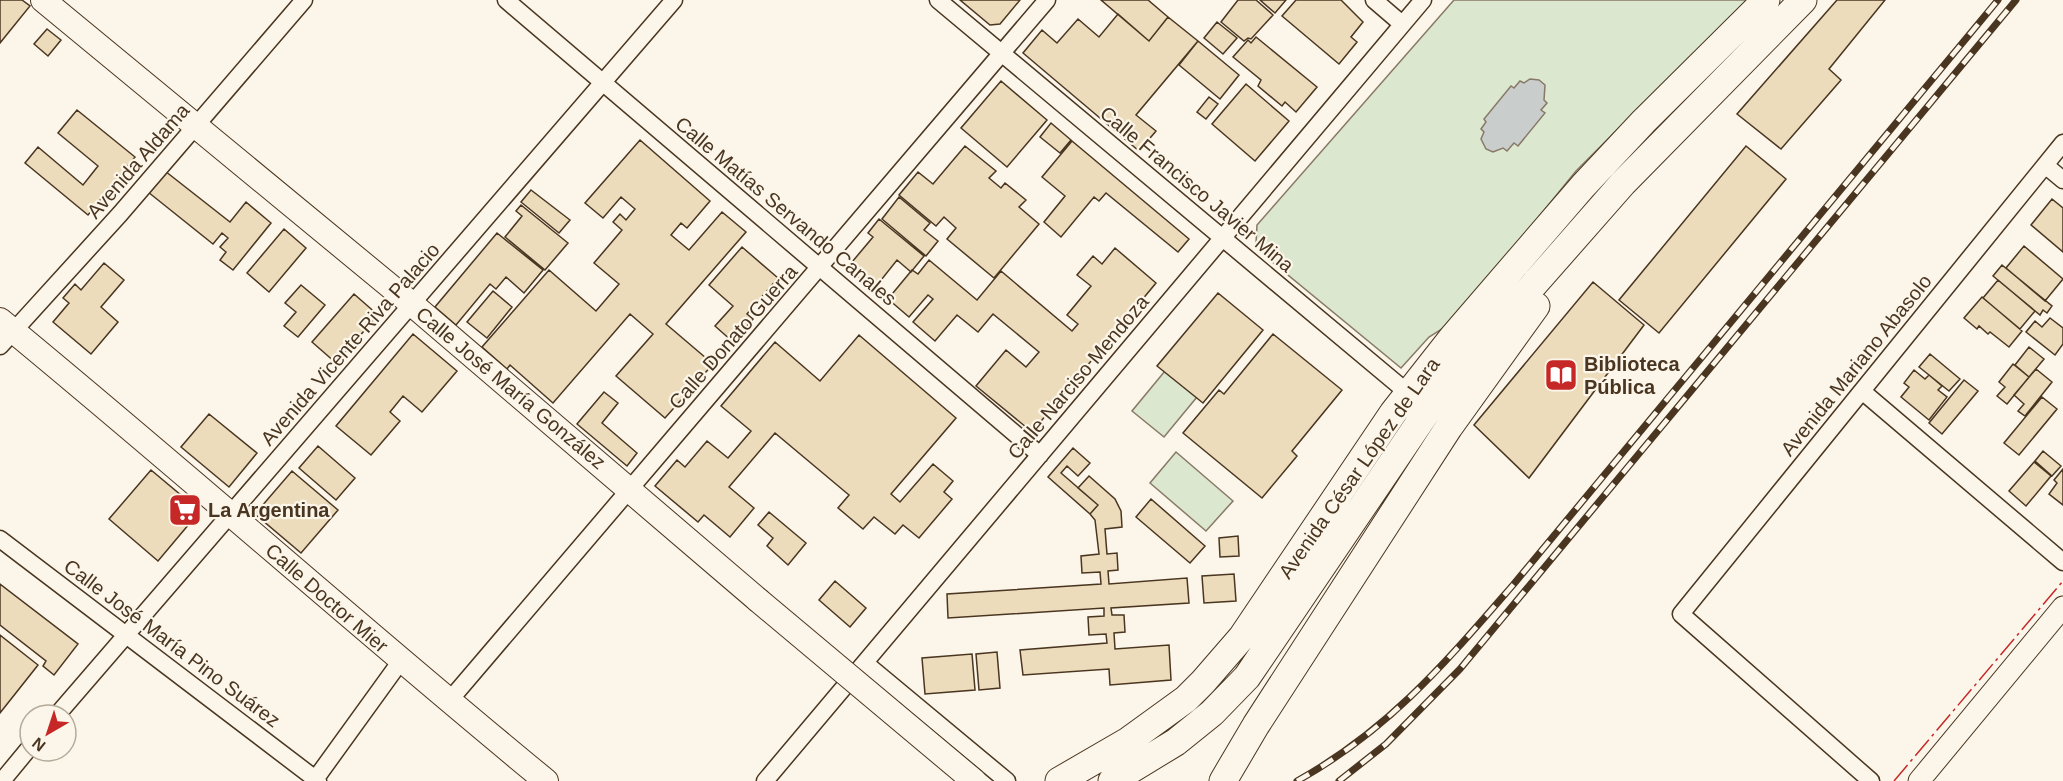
<svg xmlns="http://www.w3.org/2000/svg" width="2063" height="781" viewBox="0 0 2063 781" font-family="Arial,sans-serif">
  <rect width="100%" height="100%" fill="#fbf6e9"/>
  <!-- green -->
  <path fill="#dce7d0" stroke="#887966" stroke-width="1.5" d="M1454,0H1747L1576,171L1453,322L1429,337L1401,368L1266,257L1256,243L1257,225Z
    M1179,354L1211,380L1164,437L1132,411Z
    M1176,452L1233,501L1206,531L1150,483Z"/>
  <!-- water -->
  <path fill="#c9cecd" stroke="#887966" stroke-width="1.5" d="M1530,79L1539,80L1545,85L1544,100L1547,103L1541,110L1545,113L1518,146L1514,143L1507,151L1503,148L1493,152L1486,149L1481,139L1484,132L1481,129L1486,122L1484,119L1511,86L1514,88L1520,81L1524,83Z"/>
  <!-- building -->
  <path fill="#ecdcbc" stroke="#4a3520" stroke-width="1.5" d="M0,0H22L30,6L0,43Z
    M960,0H1020L1000,24L990,25Z
    M1101,0H1148L1168,17L1149,41Z
    M1238,0H1256L1273,15L1251,39L1248,38L1244,41L1221,22Z
    M1260,0H1286L1275,13Z
    M1296,0H1341L1363,22L1351,37L1357,42L1339,64L1282,16Z
    M1837,0H1885L1829,69L1841,80L1781,149L1737,114Z
    M1118,14L1149,41L1168,17L1198,41L1136,115L1156,131L1139,151L1023,53L1042,30L1057,43L1078,19L1099,37Z
    M1217,22L1237,38L1223,54L1204,38Z
    M47,29L61,40L48,56L34,44Z
    M1256,37L1317,87L1296,112L1285,102L1282,106L1258,86L1261,80L1233,57L1248,40L1251,43Z
    M1198,41L1239,75L1220,99L1179,65Z
    M1001,81L1047,120L1007,167L961,128Z
    M1246,84L1289,121L1255,161L1212,124Z
    M1209,97L1218,104L1206,119L1197,112Z
    M77,110L135,157L88,215L25,163L38,147L83,185L98,166L58,133Z
    M1051,123L1071,140L1060,153L1040,137Z
    M640,140L710,201L687,228L681,223L671,235L689,250L722,212L746,232L666,324L713,364L665,418L616,376L653,334L630,314L553,403L510,365L507,369L482,347L549,270L596,311L619,284L594,263L622,230L613,222L620,214L626,220L635,209L621,197L603,218L585,203Z
    M1072,141L1189,239L1178,252L1106,193L1099,201L1094,197L1061,237L1044,222L1065,196L1042,177Z
    M965,146L996,171L989,178L1001,188L1005,183L1026,200L1019,207L1039,224L994,278L947,239L956,228L944,217L936,226L899,195L918,172L933,184Z
    M1746,146L1786,179L1659,333L1619,300Z
    M165,171L230,222L246,202L271,223L233,270L220,260L226,252L220,247L228,238L222,233L213,244L148,192Z
    M531,190L570,220L559,233L521,202Z
    M899,197L930,223L924,230L938,241L926,256L882,219Z
    M2052,199L2063,208V252L2031,225Z
    M521,205L568,243L545,270L505,237L522,216L516,211Z
    M879,219L924,256L911,272L897,260L874,289L847,268L873,237L868,233Z
    M284,229L306,248L269,292L247,273Z
    M497,233L543,270L524,293L506,277L496,289L490,284L456,325L435,307Z
    M2024,246L2063,279L2045,301L2006,268Z
    M742,247L778,278L747,314L753,319L733,342L715,326L733,306L709,285Z
    M1115,248L1156,283L1032,432L976,386L1006,350L1026,367L1039,352L993,314L978,332L957,315L935,341L913,322L933,299L928,295L909,317L888,299L912,270L918,274L929,260L977,300L1001,271L1072,331L1078,324L1067,315L1091,286L1077,275L1093,256L1102,264Z
    M104,263L124,280L101,307L118,322L91,354L53,322L69,303L63,298L75,284L81,290Z
    M2002,265L2052,306L2047,313L2043,310L2040,315L1993,276Z
    M1998,280L2035,311L2020,329L1983,298Z
    M1593,282L1644,325L1529,478L1474,425Z
    M301,285L325,305L298,337L284,326L296,312L285,303Z
    M493,291L512,307L487,338L467,322Z
    M1218,293L1263,330L1203,403L1157,366Z
    M354,294L378,315L336,363L312,342Z
    M1982,297L2022,331L2009,347L1990,332L1988,334L1979,326L1977,329L1964,318Z
    M2050,318L2063,328V344L2055,355L2026,332L2035,321L2042,327Z
    M413,334L457,371L422,412L403,396L390,412L400,421L371,455L336,426Z
    M1273,334L1342,390L1292,451L1297,456L1262,498L1183,433L1219,390L1224,394Z
    M859,335L956,418L891,494L900,502L933,464L953,481L944,492L952,499L919,538L903,525L895,534L874,517L863,529L838,508L849,495L775,433L729,487L754,508L730,537L704,515L698,522L655,486L677,460L685,467L707,441L728,458L751,431L721,406L775,342L820,381Z
    M2029,347L2044,359L2029,377L2015,365Z
    M1930,354L1960,379L1949,391L1919,367Z
    M2013,364L2029,377L2007,404L1997,396L2005,387L1999,382Z
    M2036,369L2052,382L2025,416L2018,411L2024,404L2014,395Z
    M1914,370L1925,379L1929,375L1942,386L1938,390L1947,397L1929,420L1901,397L1909,387L1904,383Z
    M1964,380L1978,391L1942,434L1929,423Z
    M604,392L618,403L602,423L637,453L627,466L577,424Z
    M2042,397L2057,409L2019,455L2004,443Z
    M209,414L257,453L229,487L181,447Z
    M318,446L355,478L336,500L299,468Z
    M1073,448L1090,463L1078,476L1067,466L1061,473L1098,505L1090,514L1048,477Z
    M2043,451L2061,466L2052,476L2035,461Z
    M2034,462L2051,476L2026,506L2009,491Z
    M2063,469V505L2049,494L2057,483L2054,480Z
    M151,470L200,511L158,561L109,519Z
    M292,471L338,510L301,553L255,514Z
    M1089,476L1115,499L1121,511L1122,527L1105,529L1107,554L1117,553L1118,570L1108,571L1109,584L1187,578L1189,603L1111,608L1112,615H1124L1125,632L1114,633L1115,649L1169,645L1171,680L1110,685L1109,669L1023,675L1020,650L1107,643L1106,634L1089,635L1088,617L1104,616V608L948,618L947,594L1101,584L1100,572L1082,573L1081,556L1099,554L1095,520L1090,514L1098,505L1078,488Z
    M1151,499L1205,546L1190,563L1136,517Z
    M769,512L806,543L788,565L767,546L773,538L758,525Z
    M1238,536L1239,556L1220,557L1219,538Z
    M1234,574L1236,601L1204,603L1202,576Z
    M835,581L866,608L850,627L819,600Z
    M0,584L78,644L54,675L43,666L46,661L0,625Z
    M0,635L38,665L0,713Z
    M997,652L1000,688L979,690L976,654Z
    M972,654L975,690L925,694L922,658Z"/>
  <g fill="none" stroke-linecap="round" stroke-linejoin="round">
    <defs>
      <path id="minor" d="M506,0L1040,455
        M938,0L1414,398
        M1374,0L1402,24
        M2045,165L2063,180
        M0,346L120,214L304,0
        M1862,391L2063,562
        M0,539L318,781
        M865,663L1007,781
        M449,701L1047,0
        M57,715L674,0
        M2,781L30,747
        M314,781L400,662
        M765,781L1423,0
        M1871,781L1681,614L2063,143"/>
      <path id="tertiary" d="M1919,781L2063,607"/>
      <path id="secondary" d="M43,0L413,305L758,600
        M0,320C184,471 362,630 546,781"/>
      <path id="primary" d="M1059,781L1128,741L1186,699L1203,682L1242,637L1393,413L1452,338L1583,186L1644,121L1766,0
        M1112,781L1176,742L1212,713L1247,677L1428,410L1478,348L1623,183L1803,0
        M1223,781L1256,725L1449,427L1536,306"/>
    </defs>
    <!-- minor casing -->
    <use href="#minor" stroke="#4a3520" stroke-width="19"/>
    <!-- tertiary casing -->
    <use href="#tertiary" stroke="#4a3520" stroke-width="23"/>
    <!-- secondary casing -->
    <use href="#secondary" stroke="#4a3520" stroke-width="26"/>
    <!-- primary casing -->
    <use href="#primary" stroke="#4a3520" stroke-width="29"/>
    <!-- minor -->
    <use href="#minor" stroke="#fbf6e9" stroke-width="16"/>
    <!-- tertiary -->
    <use href="#tertiary" stroke="#fbf6e9" stroke-width="21"/>
    <!-- secondary -->
    <use href="#secondary" stroke="#fbf6e9" stroke-width="24"/>
    <!-- primary -->
    <use href="#primary" stroke="#fbf6e9" stroke-width="27"/>
    <defs>
      <path id="rail" d="M1297,781C1389,730 1446,662 1513,585L1998,0
        M1339,781L1386,744L1460,669L2016,0"/>
    </defs>
    <!-- rail casing -->
    <use href="#rail" stroke="#4a3520" stroke-width="7"/>
    <!-- rail -->
    <use href="#rail" stroke="#fbf6e9" stroke-width="4.5" stroke-dasharray="14" stroke-linecap="butt"/>
    <defs>
      <path id="secondary-bridge" d="M758,600L974,781"/>
    </defs>
    <!-- secondary-bridge casing -->
    <use href="#secondary-bridge" stroke="#4a3520" stroke-width="26" stroke-linecap="butt"/>
    <!-- secondary-bridge -->
    <use href="#secondary-bridge" stroke="#fbf6e9" stroke-width="24"/>
    <!-- power -->
    <path stroke="#c62828" stroke-width="1.5" stroke-dasharray="21 4.5 3 4.5" stroke-linecap="butt" d="M1894,781L2063,581"/>
  </g>
  <!-- icons -->
  <defs>
    <symbol id="library-square" viewBox="-11 -11 22 22"><rect x="-9" y="-9" width="18" height="18" rx="4" fill="#c62828" stroke="#fbf6e9"/><path d="M-6-4Q-3-5.5-.7-3.5V5Q-3 3-6 4ZM6-4Q3-5.5 .7-3.5V5Q3 3 6 4Z" fill="#fff"/></symbol>
    <symbol id="supermarket-square" viewBox="-11 -11 22 22"><rect x="-9" y="-9" width="18" height="18" rx="4" fill="#c62828" stroke="#fbf6e9"/><path d="M-6-5.5h2.5l.6 2H6L4.5 2H-2.5L-4.4-4H-6ZM-1.5 3.2a1.3 1.3 0 1 0 .1 0ZM3 3.2a1.3 1.3 0 1 0 .1 0Z" fill="#fff"/></symbol>
  </defs>
  <g fill-rule="evenodd">
    <use href="#library-square" x="1542" y="356" width="38" height="38"/>
    <use href="#supermarket-square" x="166" y="491" width="38" height="38"/>
  </g>
  <g text-anchor="middle" stroke-width="4.5" stroke-linejoin="round" paint-order="stroke">
    <!-- street labels -->
    <g font-size="20" fill="#4a3520" stroke="#fbf6e9">
      <text transform="translate(138 161) rotate(-49)" y="7">Avenida Aldama</text>
      <text transform="translate(1197 189) rotate(40)" y="7">Calle Francisco Javier Mina</text>
      <text transform="translate(786 211) rotate(40)" y="7">Calle Matías Servando Canales</text>
      <text transform="translate(733 337) rotate(-49)" y="7">Calle Donato Guerra</text>
      <text transform="translate(350 344) rotate(-49)" y="7">Avenida Vicente Riva Palacio</text>
      <text transform="translate(1856 365) rotate(-51)" y="7">Avenida Mariano Abasolo</text>
      <text transform="translate(1078 377) rotate(-50)" y="7">Calle Narciso Mendoza</text>
      <text transform="translate(511 388) rotate(40)" y="7">Calle José María González</text>
      <text transform="translate(1359 468) rotate(-55)" y="7">Avenida César López de Lara</text>
      <text transform="translate(327 598) rotate(41)" y="7">Calle Doctor Mier</text>
      <text transform="translate(172 643) rotate(37)" y="7">Calle José María Pino Suárez</text>
    </g>
    <!-- poi labels -->
    <g font-size="20" font-weight="bold" fill="#4a3520" stroke="#fbf6e9" text-anchor="start">
      <text x="1584" y="371">Biblioteca<tspan x="1584" dy="23">Pública</tspan></text>
      <text x="208" y="517">La Argentina</text>
    </g>
  </g>
  <!-- north arrow -->
  <g transform="translate(48 733) rotate(219)"><circle r="28" fill="#fbf6e9" stroke="#b4a999" stroke-width="1.5"/>
  <path d="M0-4.5L10 22L0 15L-10 22Z" fill="#c62828"/>
  <text y="-9" font-size="16" font-weight="bold" text-anchor="middle" fill="#4a3520">N</text>
  </g>
</svg>
